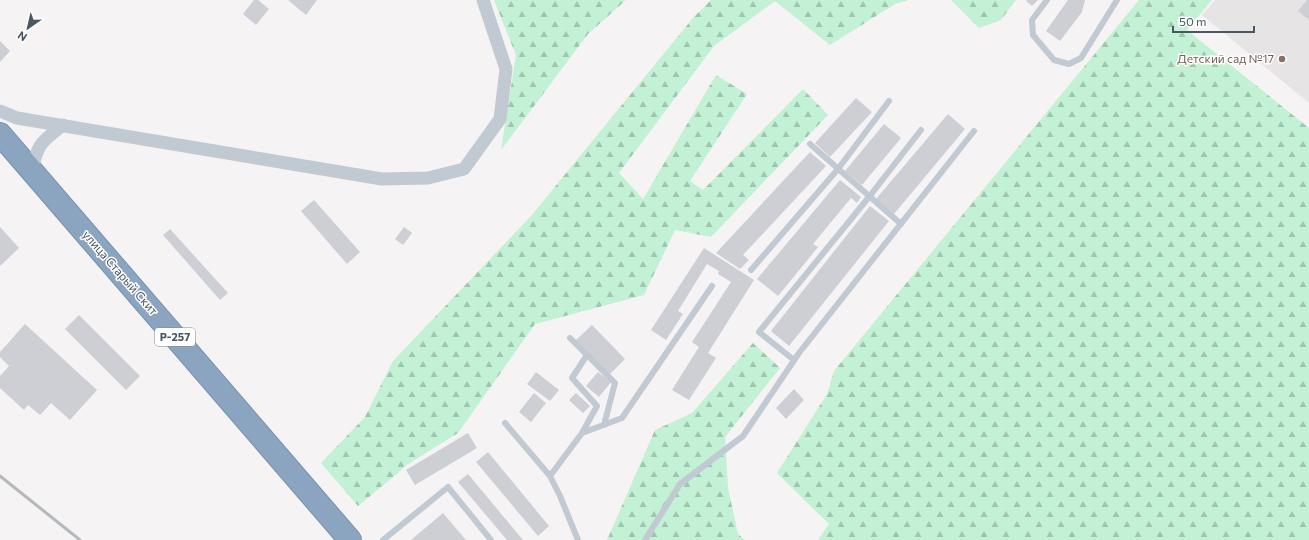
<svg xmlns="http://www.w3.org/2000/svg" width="1309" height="540" viewBox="0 0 1309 540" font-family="Commissioner,sans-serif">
  <defs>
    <pattern id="forest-firs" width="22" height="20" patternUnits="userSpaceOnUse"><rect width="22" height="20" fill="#c3f1d5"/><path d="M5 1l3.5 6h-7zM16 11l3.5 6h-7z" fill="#a0c6b0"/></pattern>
  </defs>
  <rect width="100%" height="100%" fill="#f5f3f3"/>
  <!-- education -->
  <path fill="#e6e4e5" d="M1215,0H1309V103L1202,15Z"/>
  <!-- forest -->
  <path fill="url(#forest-firs)" d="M494,0H626L588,34L501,150L516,55Z
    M711,0H909L895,4L830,45L775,1L714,46L619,173L643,199L716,75L747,94L690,181L703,190L803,89L828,115L711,237L675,230L644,295L535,324L458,433L405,466L399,472L358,506L321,463L365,417L393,361L531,216L693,18Z
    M951,0H1016L1001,20L979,28Z
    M1139,0H1212L1187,30L1309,128V540H818L829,524L777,473L827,394L834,371Z
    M753,343L780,368L725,437L728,488L738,534L745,540H607L655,430L692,413Z"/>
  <!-- building -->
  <path fill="#cdcfd5" d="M254,0H258L269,9L256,25L243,14Z
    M288,0H317L306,15Z
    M1027,0H1038L1032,6L1026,1Z
    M1068,0H1085L1082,12L1060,41L1046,31Z
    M1307,0H1309V20L1298,11Z
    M0,41L10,51L0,62Z
    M856,98L872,112L830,157L815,143Z
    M948,114L965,129L894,214L876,199Z
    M884,124L901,138L862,185L845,171Z
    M810,152L826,166L743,255L749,260L740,269L716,253Z
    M840,180L861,197L857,203L851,198L813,244L818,247L778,296L757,279Z
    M314,200L360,252L347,264L301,211Z
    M870,206L889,221L789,346L771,331Z
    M0,227L19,248L0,266Z
    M404,227L412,233L403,245L395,239Z
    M170,229L228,293L220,300L163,235Z
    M704,248L754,280L708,353L716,358L689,400L672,390L699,347L692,342L731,282L718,274L719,271L707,264L678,311L683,314L666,340L651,330Z
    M79,315L140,376L126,390L65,329Z
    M25,324L97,390L70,420L51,403L40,415L28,405L24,410L0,388V376L9,366L0,357V352Z
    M592,325L625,359L609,375L575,341Z
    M536,372L559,390L550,401L527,384Z
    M598,372L611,382L599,397L586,386Z
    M794,389L804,400L786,419L776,408Z
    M534,393L546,403L531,422L519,412Z
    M576,393L590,406L583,413L569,400Z
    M468,433L477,448L415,485L406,470Z
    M488,452L549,526L538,536L476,462Z
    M468,474L523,540H507L458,482Z
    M443,513L466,540H411Z"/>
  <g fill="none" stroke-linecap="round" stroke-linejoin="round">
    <defs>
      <path id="highway" d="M0,134L350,540"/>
    </defs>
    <!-- highway casing -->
    <use href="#highway" stroke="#7690ad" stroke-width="24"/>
    <!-- lane -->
    <path stroke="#c1cad2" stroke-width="6" d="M1047,0L1032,20L1033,35L1054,60L1069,64L1081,58L1117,0
      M810,144L901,224
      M751,270L838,169L889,101
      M570,338L615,383L604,425
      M794,360L759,332L869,197L921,130
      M505,423L550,476
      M582,433L597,406L572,378L587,355
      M383,540L448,487L491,540
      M578,540L560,496L550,476L582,433L622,418L712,286
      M645,540L680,484L743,436L799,353L974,131"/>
    <!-- street -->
    <path stroke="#c1cad2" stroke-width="13" d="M0,111L17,118L382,179L428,178L464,169L500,119L506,69L483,0
      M32,171C37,144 42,141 63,125"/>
    <!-- highway -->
    <use href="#highway" stroke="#8ba5c1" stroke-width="22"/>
    <!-- rail -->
    <path stroke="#b5b8bd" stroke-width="3" d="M0,476L80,540"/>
  </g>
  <!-- markers -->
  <circle fill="#8d6e63" stroke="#fff" stroke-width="1.5" cx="1282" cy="59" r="4"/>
  <g text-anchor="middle" stroke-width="3" stroke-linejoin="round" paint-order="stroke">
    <!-- shield labels -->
    <rect fill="#fff" stroke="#808990" stroke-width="1" x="155" y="328" width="40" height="18" rx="3"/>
    <g font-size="11" font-weight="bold" fill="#4a5661">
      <text x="175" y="341">Р-257</text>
    </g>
    <!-- education labels -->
    <g font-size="12" fill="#785e54" stroke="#fff" text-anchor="end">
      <text x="1274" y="63">Детский сад №17</text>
    </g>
    <!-- street labels -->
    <g font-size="12" fill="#4a5661" stroke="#fff">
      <text transform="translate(120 273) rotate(49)" y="4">улица Старый Скит</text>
    </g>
  </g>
  <!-- north arrow -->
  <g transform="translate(28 28) rotate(214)" stroke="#ffffff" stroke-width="3" paint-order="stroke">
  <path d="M0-3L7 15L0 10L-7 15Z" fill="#4a5661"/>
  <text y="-6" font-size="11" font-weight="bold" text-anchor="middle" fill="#4a5661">N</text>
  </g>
  <!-- scale -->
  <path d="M1173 26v6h81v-6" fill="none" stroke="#4a5661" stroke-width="2"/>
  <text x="1179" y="26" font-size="12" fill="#4a5661" stroke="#ffffff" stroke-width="3" paint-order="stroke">50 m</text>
</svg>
